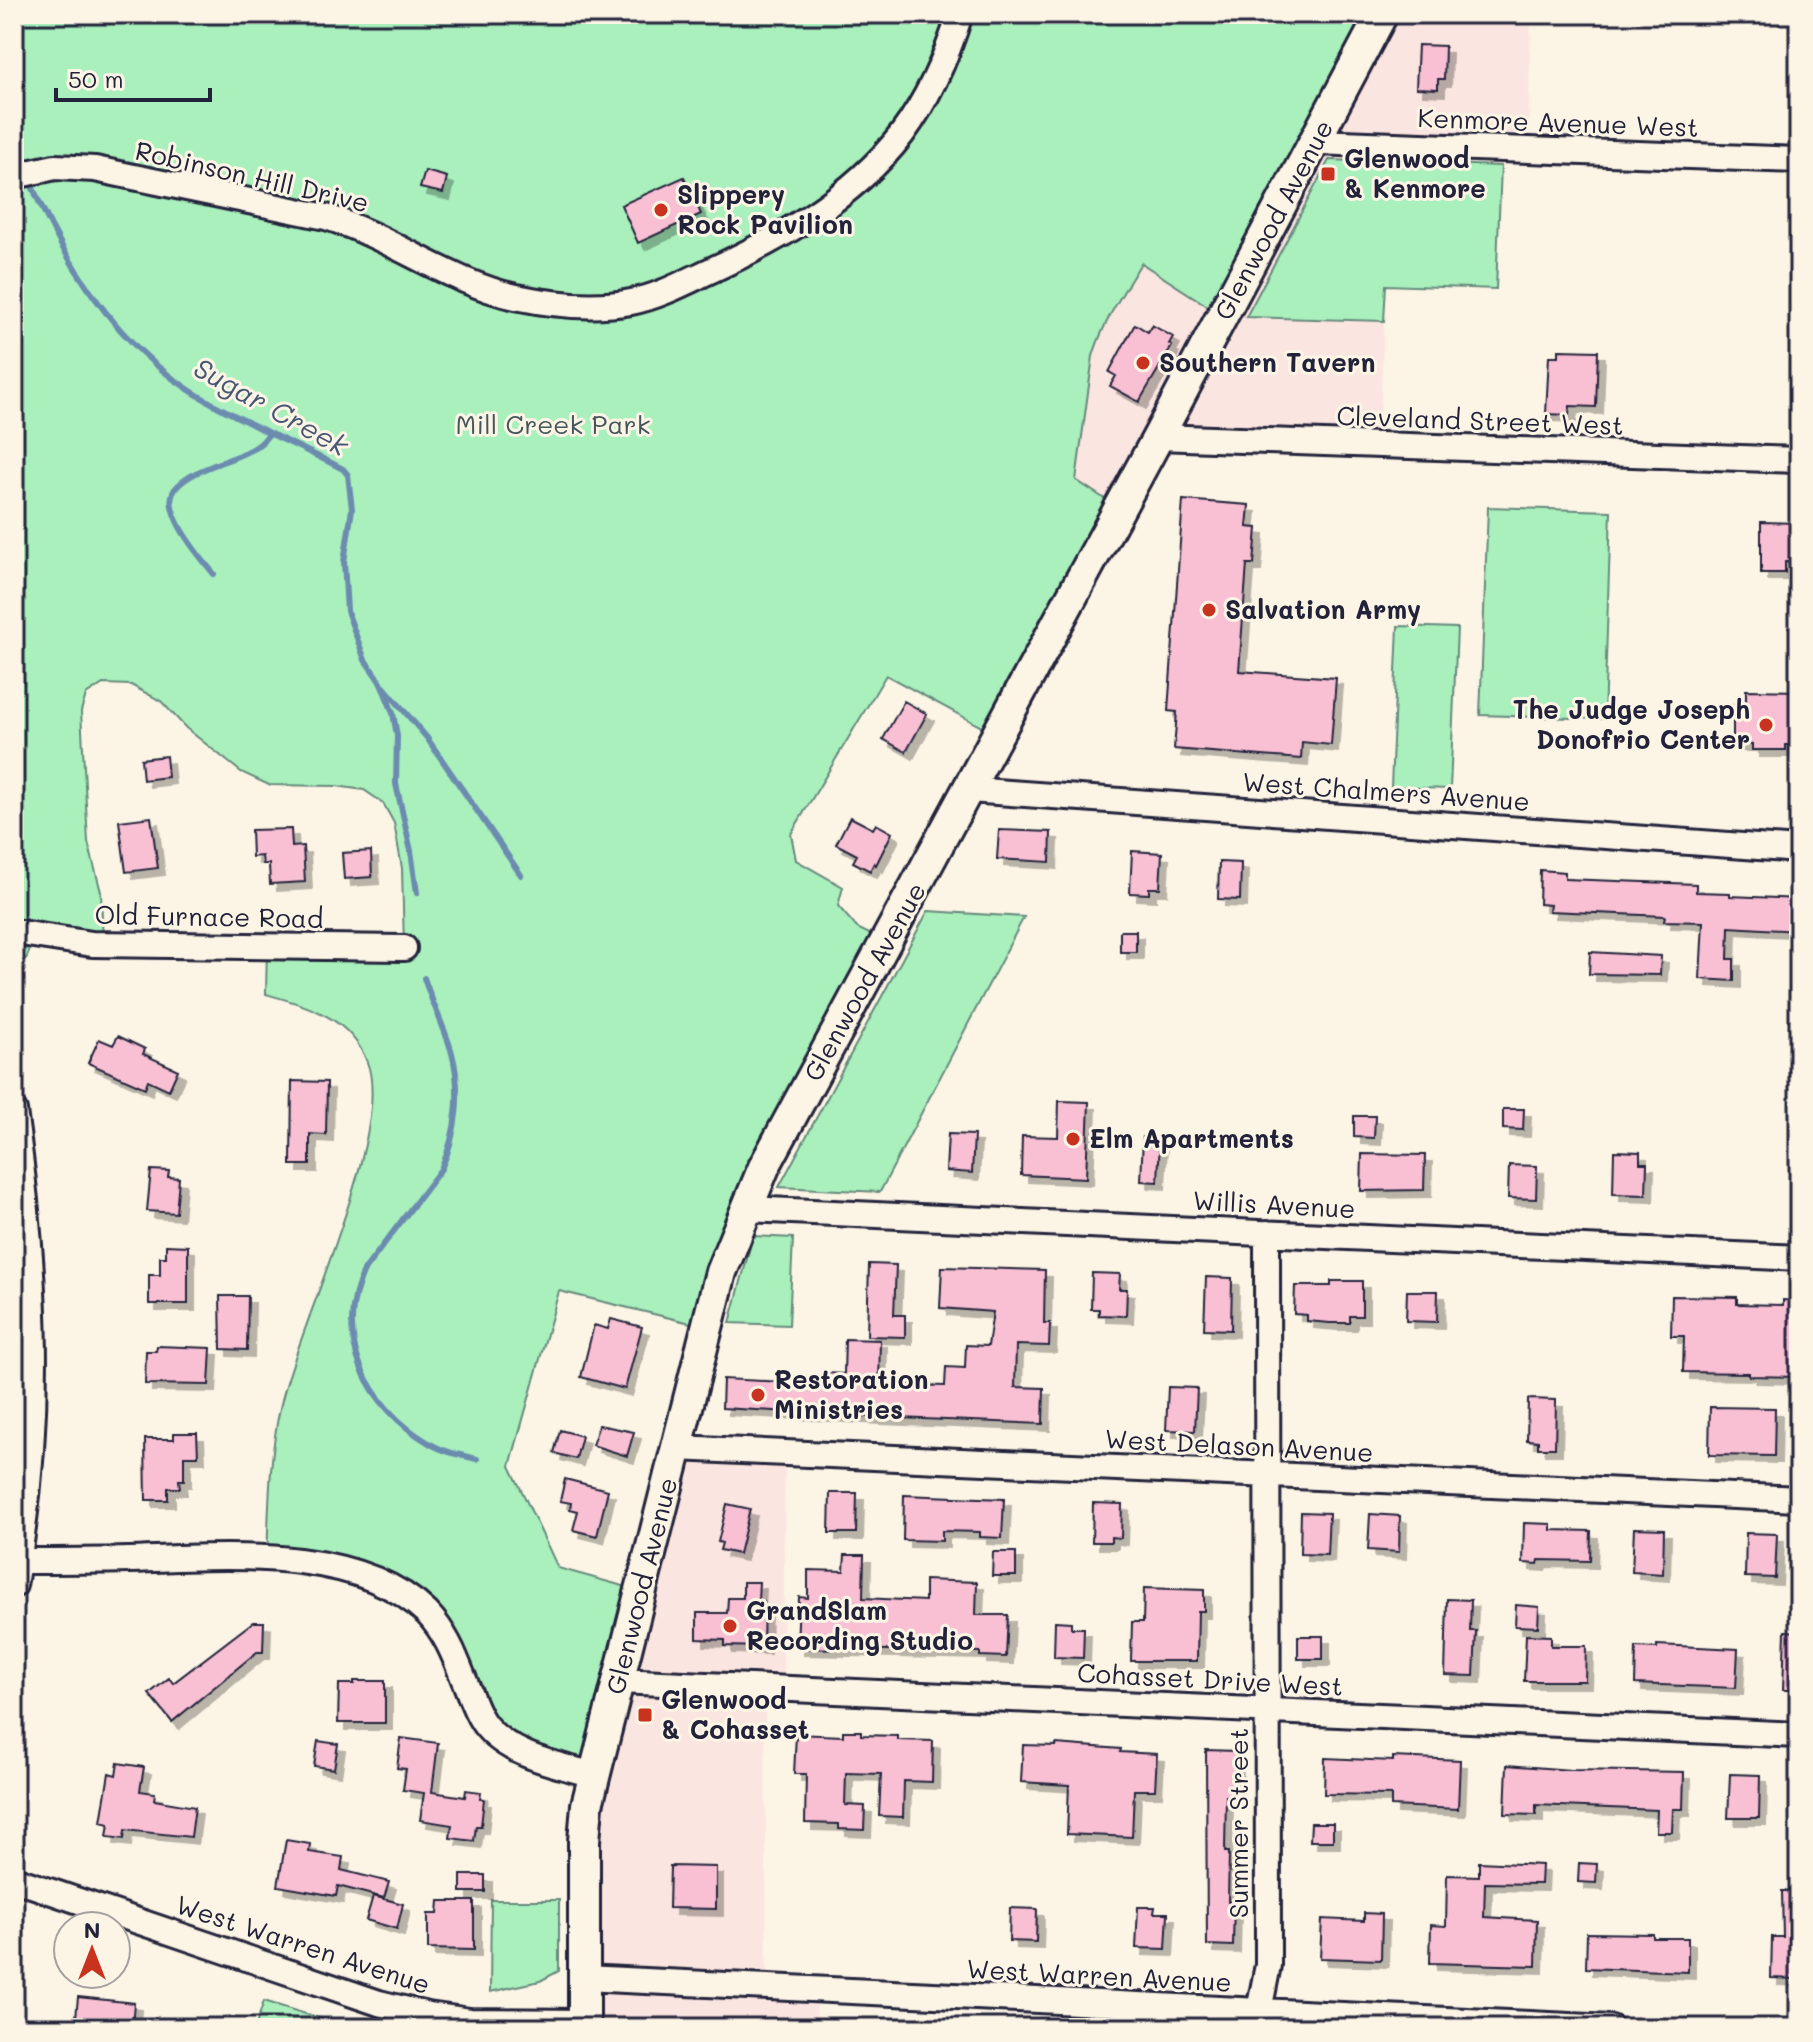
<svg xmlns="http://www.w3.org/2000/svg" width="1813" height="2042" viewBox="0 0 1813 2042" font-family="Mali,sans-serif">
  <defs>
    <filter id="shadow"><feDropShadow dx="7" dy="7" stdDeviation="0" flood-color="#0004"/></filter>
  </defs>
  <rect width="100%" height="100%" fill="#fcf5e5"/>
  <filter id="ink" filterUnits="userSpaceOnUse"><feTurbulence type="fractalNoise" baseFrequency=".0125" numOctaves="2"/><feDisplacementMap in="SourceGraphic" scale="16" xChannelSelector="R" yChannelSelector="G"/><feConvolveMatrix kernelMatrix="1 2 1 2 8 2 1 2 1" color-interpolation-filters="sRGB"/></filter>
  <g filter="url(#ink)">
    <!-- built -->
    <path fill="#fbe5e0" d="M1382,14H1531L1528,150L1391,145L1379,445L1158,437L1120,509L1076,480L1093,356L1099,337L1112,311L1141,263L1223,316Z
      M677,1448L785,1453L783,1689H765L767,1987L817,1990L816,2028H454L583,2021L584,1841Z"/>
    <!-- green -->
    <path fill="#a9f0bd" stroke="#66897c" stroke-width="2" d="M14,14H1382L1223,316L1141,263C1123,293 1103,322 1093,356L1076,480L1120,509L998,736L886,675L791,834L796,860L843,887L838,906L857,928L886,942L865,980L707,1327L559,1291L510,1466L558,1568L641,1591L594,1775L510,1746L407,1597L267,1559C269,1508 269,1458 280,1408C297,1329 394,1131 367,1062C350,1017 308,1006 266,994L267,946L404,948L402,868L394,823L383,803L364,790L336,786L269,785L241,772L186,728L161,701L131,685L103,684L86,695L81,711L88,842L101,892L103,944L31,946L27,957L14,974Z
      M1329,160L1501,166L1496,289L1386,285L1384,321L1246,317Z
      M1488,507L1611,511L1604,719L1480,715Z
      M1398,626L1457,628L1450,789L1391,787Z
      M928,911L1024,917L880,1192L779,1187Z
      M753,1236L793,1238L789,1325L730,1323Z
      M491,1900H559V1971L540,1981L490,1992Z
      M264,2001L325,2020L323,2028H255Z"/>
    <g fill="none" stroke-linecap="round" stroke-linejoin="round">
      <!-- stream -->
      <path stroke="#6c8caf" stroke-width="6" d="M14,143L25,169
        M29,179C64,261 114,342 191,391C239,421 293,443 343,469L348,475L352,509L344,562L347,611L365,660L381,683L393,713L397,736L396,784L411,851L417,893
        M214,574C201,558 159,510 175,489C189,472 216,465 235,457C249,451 261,447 269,433
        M384,687L427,738L521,875
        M424,978C432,1003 445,1028 452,1053C462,1092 457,1133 441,1169L365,1269C331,1337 368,1407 429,1443C443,1452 461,1455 477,1459"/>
    </g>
    <!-- building -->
    <path fill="#f9c0d4" stroke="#22223b" stroke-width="2" filter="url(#shadow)" d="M1418,45L1445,46L1444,79H1438V89L1416,88Z
      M425,171L447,177L443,193L420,188Z
      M684,177L701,214L638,243L621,205Z
      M1135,324L1148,332L1152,325L1173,337L1169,344L1172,346L1139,402L1110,386L1116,376L1109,372Z
      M1559,350L1598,351L1596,407L1570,406L1569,415L1546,414L1549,356H1559Z
      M1183,500L1249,505L1247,527L1257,528L1254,564H1247L1239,671L1336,678L1331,745L1302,742L1301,759L1174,749L1177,712L1168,711Z
      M1761,522L1799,523V562H1785V573H1761Z
      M1746,690L1799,691V745H1786V750H1752V744H1733V705L1746,706Z
      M904,701L927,714L906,752L883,739Z
      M166,756L168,777L143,780L141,759Z
      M151,817L158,868L126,872L119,821Z
      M850,817L873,829L876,824L892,833L876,865L874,863L870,871L853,862L857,855L836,844Z
      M291,829L292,847L303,846L305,882L270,884L269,864H263L262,856L252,857L251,830Z
      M999,830L1051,832L1050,862L997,859Z
      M371,851L372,877L344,879L342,853Z
      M1132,851L1162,853L1160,888H1149V894L1130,893Z
      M1219,862L1241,863L1240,900L1218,899Z
      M1540,870L1565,872V879L1696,884V892L1730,893V896L1799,899V931L1729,927L1728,959H1734V981L1700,979L1703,922L1664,921L1665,916L1549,911L1550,905L1539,904Z
      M1120,931H1136V952H1120Z
      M1590,952L1661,956L1660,975L1589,974Z
      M118,1036L145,1049L143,1054L178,1070L169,1090L148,1080L145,1088L88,1063L99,1039L113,1045Z
      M292,1081L327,1082L326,1135L310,1134V1165H291Z
      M1059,1101L1089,1102L1086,1178L1021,1175L1022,1136L1058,1137Z
      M1503,1109H1524L1523,1130L1503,1129Z
      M1354,1116H1375L1374,1138L1354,1137Z
      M948,1134L974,1135L972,1173L946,1171Z
      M1143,1137L1160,1138L1158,1182L1141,1181Z
      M1614,1151L1640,1152V1163H1647L1646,1195L1613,1194Z
      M1362,1154L1425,1155L1424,1190L1361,1191Z
      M1509,1165L1537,1166L1536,1199L1508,1198Z
      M151,1170L169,1171L168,1177L179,1178L176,1213L147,1211Z
      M166,1245L188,1246V1304H149V1275H160V1257H166Z
      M869,1264L896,1265L894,1315H905V1337L867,1336Z
      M942,1267L1045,1270L1044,1323H1050L1049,1346L1016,1345L1015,1387L1044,1388L1043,1424L873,1417L722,1408L723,1379L825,1384L826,1373L844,1374L845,1339L880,1340L879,1384L945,1386L946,1367L965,1368L966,1345L988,1346L993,1312L940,1308Z
      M1092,1273L1120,1274L1119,1289H1127L1126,1316L1099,1315V1309H1091Z
      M1206,1277L1232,1278L1231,1330L1204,1329Z
      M1331,1281H1362V1316H1350V1323H1330L1307,1321V1315L1294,1314L1295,1286H1331Z
      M1407,1291H1438L1437,1322L1406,1321Z
      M220,1296H248L247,1350L221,1349Z
      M1672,1296L1737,1297V1304L1783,1305V1300L1799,1301V1377L1749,1376V1373L1683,1372L1684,1336H1671Z
      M611,1319L642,1327L625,1389L581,1377L594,1325L608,1329Z
      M157,1346L211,1348L209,1385L145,1384L146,1351H156Z
      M1168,1387L1197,1388L1195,1431L1166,1430Z
      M1528,1399L1556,1400L1555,1448H1538V1441L1527,1440Z
      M1710,1407L1775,1408L1774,1456L1709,1455Z
      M599,1425L634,1432L627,1456L592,1445Z
      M560,1430L582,1436L576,1459L554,1453Z
      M174,1433H197L198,1456H184V1480H179L180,1488H168V1500H146L145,1439H174Z
      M565,1479L608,1490L597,1536L573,1530L578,1511L570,1509L571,1503L560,1501Z
      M830,1493H857L856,1533H829Z
      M904,1495L1004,1499L1002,1538L980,1537V1532L942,1531V1541L903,1540Z
      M1093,1503L1122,1504L1121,1538L1111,1537V1542H1092Z
      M727,1504L750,1509L739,1554L720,1550L722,1543L718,1542Z
      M1301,1512L1329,1513L1327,1555L1300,1554Z
      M1370,1514L1400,1516L1399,1552L1368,1550Z
      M1524,1523L1551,1524V1530L1591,1531L1590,1561L1539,1560L1538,1564L1523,1563Z
      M1634,1528L1664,1529L1663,1574L1632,1572Z
      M1746,1533L1777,1534L1775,1578L1745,1577Z
      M993,1552H1016V1576H992Z
      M845,1555H864L863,1598L925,1601V1580L977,1582L976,1615H1008L1006,1657L980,1656V1652L797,1648L799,1597L808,1598V1570L844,1571Z
      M743,1582H759L758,1601H764L763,1647L725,1646V1640L697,1639V1613H727L728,1598H743Z
      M1144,1588L1204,1590V1611H1198L1197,1661H1131L1132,1622H1143Z
      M1447,1599L1471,1600L1470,1631H1476L1474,1676L1445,1675Z
      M1516,1605L1539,1607L1538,1627L1515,1626Z
      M1055,1621L1071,1622V1628H1084L1083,1658L1054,1657Z
      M253,1622H264L263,1652H257L172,1722L149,1694L169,1678L173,1683Z
      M1785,1631L1799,1632V1690H1783Z
      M1526,1635L1551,1636V1646H1586L1585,1681H1524Z
      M1298,1636H1323V1659H1298Z
      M1657,1645L1738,1649L1736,1688L1635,1684L1636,1647L1657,1648Z
      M354,1681H385V1723H338L339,1684H354Z
      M843,1731H861V1735L898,1736V1740L933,1741L932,1782L904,1781L903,1817L879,1816L881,1774L846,1773L845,1805L865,1806L864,1830L839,1829V1824L805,1823L806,1774H794L796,1734L843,1736Z
      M401,1738L438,1743L432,1792L465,1797L466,1790L481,1792L480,1799H484L481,1826H476L474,1841L450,1838L452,1825L420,1820L424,1793L403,1790L406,1769L397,1768Z
      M318,1741L338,1744L334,1769L314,1766Z
      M1056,1744L1121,1749L1120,1752L1157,1754L1155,1790H1134L1132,1837L1067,1834L1069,1785L1021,1782L1023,1745L1056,1746Z
      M1206,1750L1236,1751L1235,1796H1226L1225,1852H1229L1228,1902H1234L1233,1946L1207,1945Z
      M1393,1757L1460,1760L1458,1809L1391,1806V1795L1324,1794L1325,1758L1393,1761Z
      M118,1763L144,1767L140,1791L155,1793L154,1800L195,1807L191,1837L125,1830L124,1839L107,1837L109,1824L101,1822L109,1773L116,1775Z
      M1507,1765L1571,1770L1684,1772L1683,1809H1673L1672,1832H1656L1657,1810L1536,1805V1815L1505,1814Z
      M1730,1774L1760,1775L1759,1818H1728Z
      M1311,1823H1333V1841H1310Z
      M286,1840L310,1844L309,1852L343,1857L341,1870L389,1882L384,1898L338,1886L336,1896L278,1886Z
      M1479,1862L1542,1865L1541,1884L1485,1883L1484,1917L1537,1920L1536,1966L1430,1963L1431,1925L1446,1926L1447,1875L1479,1876Z
      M1579,1863L1597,1864L1596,1883L1578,1882Z
      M670,1866L716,1867V1909L669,1908Z
      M461,1875H485V1892H461Z
      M1782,1891H1799L1797,1979L1771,1978L1772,1937H1783Z
      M373,1896L403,1904L397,1929L366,1920Z
      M439,1901H474V1950L428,1949V1914H438Z
      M1138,1907H1155L1154,1913H1168L1166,1949L1136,1948Z
      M1010,1908L1037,1909L1036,1942L1009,1941Z
      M1364,1913L1382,1914L1381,1960L1320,1958L1322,1919L1364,1921Z
      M1587,1933L1653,1934V1938H1688V1972L1586,1968Z
      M78,1997L134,2003L132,2028H75Z"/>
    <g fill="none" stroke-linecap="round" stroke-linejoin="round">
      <defs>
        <path id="minor" d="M1315,142L1799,160
          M14,176L55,167L95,169L326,217C392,237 448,282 516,297C554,305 593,309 631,302C657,297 682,284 705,273C778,240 852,199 902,134C928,99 947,56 960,14
          M1158,437L1799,460
          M969,790L1799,850
          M14,932L92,944L404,948
          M14,1111C37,1273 44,1423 14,1585
          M746,1209L1799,1258
          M677,1448L1799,1499
          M14,1561C52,1561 91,1561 129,1560C220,1557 356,1544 427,1613C448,1635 456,1660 467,1687C472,1700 477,1715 485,1725C509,1756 559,1765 594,1775
          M618,1681L1799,1735
          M14,1879L379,2003L428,2015L470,2021L584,2022
          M584,1978L1611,2028
          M1256,2026L1268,1965L1267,1233"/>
        <path id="major" d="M584,2028V1841L587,1805L721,1272L764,1167L1158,437L1382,14"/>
      </defs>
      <!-- minor casing -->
      <use href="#minor" stroke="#22223b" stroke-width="30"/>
      <!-- major casing -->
      <use href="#major" stroke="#22223b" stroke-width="36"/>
      <!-- minor -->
      <use href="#minor" stroke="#fcf5e5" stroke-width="24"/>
      <!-- major -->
      <use href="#major" stroke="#fcf5e5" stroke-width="30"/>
    </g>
  </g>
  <!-- markers -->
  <g fill="#c8321e" stroke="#fcf5e5" stroke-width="3">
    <rect x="1320" y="166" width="16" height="16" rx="4"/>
    <circle cx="661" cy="210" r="8"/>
    <circle cx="1143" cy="363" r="8"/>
    <circle cx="1209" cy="610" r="8"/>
    <circle cx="1766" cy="725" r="8"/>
    <circle cx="1073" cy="1139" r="8"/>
    <circle cx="758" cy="1395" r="8"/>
    <circle cx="730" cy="1626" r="8"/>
    <rect x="637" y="1707" width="16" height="16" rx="4"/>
  </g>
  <g text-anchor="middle" stroke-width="6" stroke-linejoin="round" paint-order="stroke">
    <!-- street labels -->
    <g font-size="26" fill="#22223b" stroke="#fcf5e5">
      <text transform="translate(1558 123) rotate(2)" y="9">Kenmore Avenue West</text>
      <text transform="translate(252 177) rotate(13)" y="9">Robinson Hill Drive</text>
      <text transform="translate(1274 220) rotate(-62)" y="9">Glenwood Avenue</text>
      <text transform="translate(1480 421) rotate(2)" y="9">Cleveland Street West</text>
      <text transform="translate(1386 792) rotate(4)" y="9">West Chalmers Avenue</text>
      <text transform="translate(209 917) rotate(1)" y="9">Old Furnace Road</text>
      <text transform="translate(865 982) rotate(-61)" y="9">Glenwood Avenue</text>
      <text transform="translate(1274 1205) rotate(3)" y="9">Willis Avenue</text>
      <text transform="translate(1239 1446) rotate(3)" y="9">West Delason Avenue</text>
      <text transform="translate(642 1586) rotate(-76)" y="9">Glenwood Avenue</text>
      <text transform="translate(1210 1680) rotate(3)" y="9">Cohasset Drive West</text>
      <text transform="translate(1239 1823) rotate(-90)" y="9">Summer Street</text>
      <text transform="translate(303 1945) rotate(18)" y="9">West Warren Avenue</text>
      <text transform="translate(1099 1976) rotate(3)" y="9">West Warren Avenue</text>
    </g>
    <!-- poi labels -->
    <g font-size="26" font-weight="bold" fill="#22223b" stroke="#fcf5e5" text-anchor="start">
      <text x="1344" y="168">Glenwood<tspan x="1344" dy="30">&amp; Kenmore</tspan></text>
      <text x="677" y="204">Slippery<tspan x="677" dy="30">Rock Pavilion</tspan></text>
      <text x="1159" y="372">Southern Tavern</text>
      <text x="1225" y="619">Salvation Army</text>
      <text x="1750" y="719" text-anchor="end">The Judge Joseph<tspan x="1750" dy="30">Donofrio Center</tspan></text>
      <text x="1089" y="1148">Elm Apartments</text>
      <text x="774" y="1389">Restoration<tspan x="774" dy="30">Ministries</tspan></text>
      <text x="746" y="1620">GrandSlam<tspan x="746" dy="30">Recording Studio</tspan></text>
      <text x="661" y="1709">Glenwood<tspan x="661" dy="30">&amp; Cohasset</tspan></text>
    </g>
    <!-- park labels -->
    <g font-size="26" fill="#44565c" stroke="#fcf5e5">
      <text x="553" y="434">Mill Creek Park</text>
    </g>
    <!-- water labels -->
    <g font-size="28" font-style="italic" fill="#475775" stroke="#fcf5e5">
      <text transform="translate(271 407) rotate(29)" y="10">Sugar Creek</text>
    </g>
  </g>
  <!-- margin -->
  <rect width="1813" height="2042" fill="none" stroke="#fcf5e5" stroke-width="48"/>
  <rect x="24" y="24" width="1765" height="1994" fill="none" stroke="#22223b" stroke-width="3" filter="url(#ink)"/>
  <!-- north arrow -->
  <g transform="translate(92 1950)"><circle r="38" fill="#fcf5e5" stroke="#a5a1a1" stroke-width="2"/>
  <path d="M0-6L14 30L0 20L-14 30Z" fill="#c8321e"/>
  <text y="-12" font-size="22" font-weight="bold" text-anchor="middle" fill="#22223b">N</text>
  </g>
  <!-- scale -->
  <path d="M56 88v12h154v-12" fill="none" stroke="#22223b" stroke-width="4"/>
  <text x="68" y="88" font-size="24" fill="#22223b" stroke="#fcf5e5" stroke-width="6" paint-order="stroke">50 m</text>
</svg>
